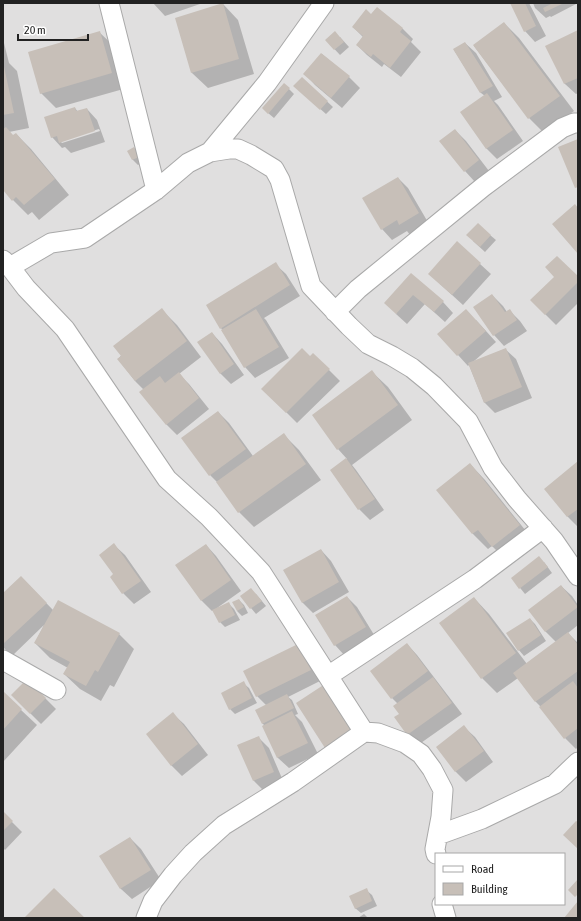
<svg xmlns="http://www.w3.org/2000/svg" width="581" height="921" viewBox="0 0 581 921" font-family="'Asap Condensed',sans-serif">
  <rect width="100%" height="100%" fill="#f2efe9"/>
  <!-- residential -->
  <path fill="#e0dfdf" fill-rule="evenodd" d="M3,3H578V918H3ZM436,854H564V904H436Z"/>
  <!-- shadow -->
  <path fill="#0003" fill-rule="evenodd" d="M153,3H203L165,16Z
    M511,3H529L546,36L535,42L525,31Z
    M533,3H578L551,17L550,16L546,18L535,8Z
    M223,4L238,20L254,74L208,88L192,73L176,19Z
    M377,8L403,29L413,39L411,42L421,52L401,77L384,64L382,67L367,55L357,45L363,37L353,27L371,15Z
    M504,23L519,38L574,111L544,133L529,118L474,46Z
    M578,31V93L576,94L565,84L547,47Z
    M99,32L115,47L127,88L56,108L41,93Z
    M340,37L349,47L340,55L326,40Z
    M3,39L9,63L17,71L29,128L9,132L13,136L16,134L31,149L69,195L39,220L32,212L28,215L13,200L3,189Z
    M465,43L476,53L502,97L494,101L498,105L523,141L497,159L486,148L485,96L481,93L454,50Z
    M322,54L349,77L360,88L342,108L315,85L305,74Z
    M302,78L333,107L326,114L300,91Z
    M284,84L294,94L274,118L268,113Z
    M75,108L78,112L87,109L97,120L105,142L71,153L65,147L62,148L52,137ZM99,129L100,131L62,143L60,141Z
    M455,130L466,141L489,171L475,182L465,171L441,141Z
    M134,148L139,154L143,162L138,165L132,159Z
    M398,178L408,188L429,224L410,235L407,231L392,240L382,229Z
    M490,235L496,240L485,252L473,241Z
    M457,243L491,274L463,305L440,284Z
    M275,264L286,274L300,296L264,318L266,320L289,358L255,378L245,367L221,328Z
    M411,274L443,302L453,313L445,322L425,304L407,324L396,314Z
    M578,277V303L556,325L531,300Z
    M492,295L503,306L507,312L509,310L520,321L527,331L504,346L494,335Z
    M162,310L177,325L201,357L179,374L189,384L209,409L177,435L166,424L144,390L135,381L118,359Z
    M476,320L496,342L473,362L505,349L516,359L532,398L495,413L484,402L469,365L468,366L458,355L439,334Z
    M212,333L222,344L244,375L231,384L220,373Z
    M313,354L340,381L297,423L263,389L310,358Z
    M372,372L388,387L412,420L352,465L356,470L384,510L370,520L359,509L332,470L347,459L338,449Z
    M218,412L229,423L253,456L284,435L299,450L321,480L254,527L239,512L220,485L210,475L183,438Z
    M578,463V527L568,517L546,489Z
    M470,464L485,480L534,541L508,562L492,546L488,549L473,534L438,490Z
    M114,545L125,555L151,592L134,604L123,593L111,577L115,575Z
    M206,545L216,556L241,591L217,608L229,604L234,609L240,620L225,627L220,622L214,610L212,611L202,601L177,566Z
    M321,550L331,561L349,592L313,613L302,602Z
    M544,562L552,573L525,594L512,578Z
    M21,577L53,610L119,634L134,649L114,687L110,685L101,701L80,689L64,674L68,668L50,658L35,643L44,625L12,656L3,647V594Z
    M561,586L572,596L578,605V625L568,633L578,643V747L576,749L565,738L541,707L536,702L518,678L497,693L482,678L474,598L489,614L527,664L556,642L545,631Z
    M256,594L266,606L256,614L241,596Z
    M347,597L357,607L376,638L345,656L335,645Z
    M239,600L244,605L248,613L242,616L237,611Z
    M530,619L535,624L546,641L524,656L518,649Z
    M407,644L417,655L462,714L418,745L408,735L398,704L392,698Z
    M298,645L320,681L288,697L292,700L298,714L295,715L302,722L318,754L289,768L278,758L263,726L264,725L262,723L266,705L257,696Z
    M27,680L56,709L41,724L12,695Z
    M243,683L249,688L257,703L235,714L230,709Z
    M3,693L37,725L3,762Z
    M173,714L184,724L208,755L182,776L171,765Z
    M464,727L475,737L493,762L466,782L456,772L437,747Z
    M258,737L269,748L284,783L264,791L254,781L239,746Z
    M3,813L22,832L5,850L3,848Z
    M130,838L141,849L161,880L132,899L121,889L101,856Z
    M366,890L372,895L377,906L361,913L355,908Z
    M364,914L368,918H358Z"/>
  <!-- building -->
  <path fill="#c7bfb8" d="M223,3L239,59L191,73L175,18Z
    M510,3H525L536,26L524,32Z
    M553,3H561L562,4L545,12L543,8Z
    M377,7L403,28L400,32L411,41L390,68L373,54L371,57L356,45L363,36L352,27L366,9L371,14Z
    M504,22L560,96L528,119L473,45Z
    M578,30V78L564,84L545,46Z
    M100,31L112,73L40,94L28,52Z
    M335,31L344,42L334,50L325,40Z
    M465,42L493,86L480,93L453,49Z
    M321,53L350,76L331,98L303,74Z
    M3,62L14,113L3,115Z
    M302,77L328,101L320,110L293,86Z
    M284,83L290,88L268,114L262,108Z
    M487,93L513,130L486,149L460,112Z
    M75,107L76,111L87,108L95,131L59,143L57,136L51,138L44,117Z
    M6,127L13,135L16,133L55,179L24,205L16,197L12,201L3,190V129Z
    M455,129L479,160L464,172L439,141Z
    M578,139V187L575,188L558,147Z
    M134,147L139,157L132,160L127,151Z
    M398,177L419,213L399,225L397,220L381,230L362,198Z
    M575,204L578,208V254L552,224Z
    M478,223L491,235L480,247L466,235Z
    M457,241L481,263L452,295L428,274Z
    M557,256L578,276V282L545,315L530,300L554,277L545,267Z
    M276,262L290,285L220,329L206,305Z
    M411,273L444,301L434,312L413,295L396,314L384,303Z
    M492,294L505,312L510,309L517,320L493,336L473,307Z
    M162,308L187,341L135,381L117,359L121,356L113,346Z
    M256,309L279,347L244,368L221,330Z
    M466,309L486,331L457,356L437,334Z
    M212,332L234,364L220,374L197,342Z
    M302,348L310,356L313,353L330,369L286,413L261,389Z
    M506,348L522,387L484,403L468,363Z
    M372,370L398,405L337,450L312,415Z
    M179,372L199,398L166,425L139,392L160,376L165,383Z
    M218,411L246,449L209,476L181,438Z
    M284,433L306,464L238,513L216,482Z
    M346,458L375,499L358,510L330,470Z
    M578,461V509L567,517L544,489Z
    M470,463L520,525L492,547L478,530L472,534L436,490Z
    M114,543L141,581L122,594L110,577L113,574L99,555Z
    M206,544L231,580L201,601L175,565Z
    M321,549L339,582L302,603L283,570Z
    M539,556L548,567L519,589L511,578Z
    M21,576L47,603L3,644V593Z
    M561,585L578,607L545,632L528,610Z
    M251,588L262,601L250,609L240,596Z
    M347,596L366,627L334,646L315,615Z
    M474,597L516,653L481,679L439,623Z
    M239,599L244,607L237,611L232,602Z
    M58,600L120,633L98,672L95,670L86,686L63,674L70,662L34,643Z
    M229,602L235,615L219,623L212,610Z
    M530,618L541,635L518,651L506,633Z
    M568,632L578,645V671L535,702L513,673Z
    M407,643L428,671L391,699L370,671Z
    M298,644L311,670L256,697L243,671Z
    M433,677L452,703L407,735L394,717L399,714L393,706Z
    M27,679L46,698L30,714L11,695Z
    M244,681L252,698L229,710L221,693Z
    M573,681L578,688V728L564,739L539,707Z
    M328,682L358,727L325,748L296,703Z
    M3,691L22,709L3,730Z
    M287,694L294,708L262,724L255,710Z
    M292,711L308,743L277,758L262,726Z
    M173,712L198,744L171,766L146,734Z
    M464,725L484,751L455,772L436,747Z
    M259,736L274,772L253,781L237,745Z
    M3,811L13,821L3,831Z
    M576,821L578,822V849L563,835Z
    M130,837L151,870L120,889L99,856Z
    M578,879V894L575,897L568,890Z
    M54,888L85,918H24Z
    M367,888L372,901L355,909L349,896Z
    M578,901V918H564Z"/>
  <g fill="none" stroke-linecap="round" stroke-linejoin="round">
    <defs>
      <path id="minor" d="M109,3L156,190
        M210,152L267,83L324,3
        M3,260L10,267L26,288L65,329L167,479L209,517L261,572L364,732
        M10,267L51,243L85,238L156,190L188,163L210,152L229,149H238L251,155L274,169L280,180L311,286L349,326L368,344L392,356L412,368L434,386L468,421L493,468L517,499L554,541L578,576
        M335,312L358,289L483,187L562,128L574,123H578
        M3,660L56,690
        M328,676L475,579L543,528
        M438,835L482,819L555,784L578,762
        M442,904L446,918
        M146,918L153,901L173,875L193,853L224,825L293,782L364,732L378,733L405,743L421,754L432,769L443,790L441,817L435,849L436,854"/>
    </defs>
    <!-- minor casing -->
    <use href="#minor" stroke="#a9a9a9" stroke-width="21"/>
    <!-- minor -->
    <use href="#minor" stroke="#fff" stroke-width="19"/>
  </g>
  <!-- border -->
  <rect width="581" height="921" fill="none" stroke="#222222" stroke-width="8"/>
  <!-- legend -->
  <rect x="435" y="853" width="130" height="52" fill="#ffffff" stroke="#a7a7a7"/>
  <rect x="443" y="866" width="20" height="6" fill="#ffffff" stroke="#a7a7a7"/>
  <text x="471" y="873" font-size="12" fill="#222222">Road</text>
  <rect x="443" y="883" width="20" height="12" fill="#c7bfb8" stroke="#a7a7a7"/>
  <text x="471" y="893" font-size="12" fill="#222222">Building</text>
  <!-- scale -->
  <path d="M18 34v6h70v-6" fill="none" stroke="#222222" stroke-width="2"/>
  <text x="24" y="34" font-size="12" fill="#222222" stroke="#ffffff" stroke-width="3" paint-order="stroke">20 m</text>
</svg>
